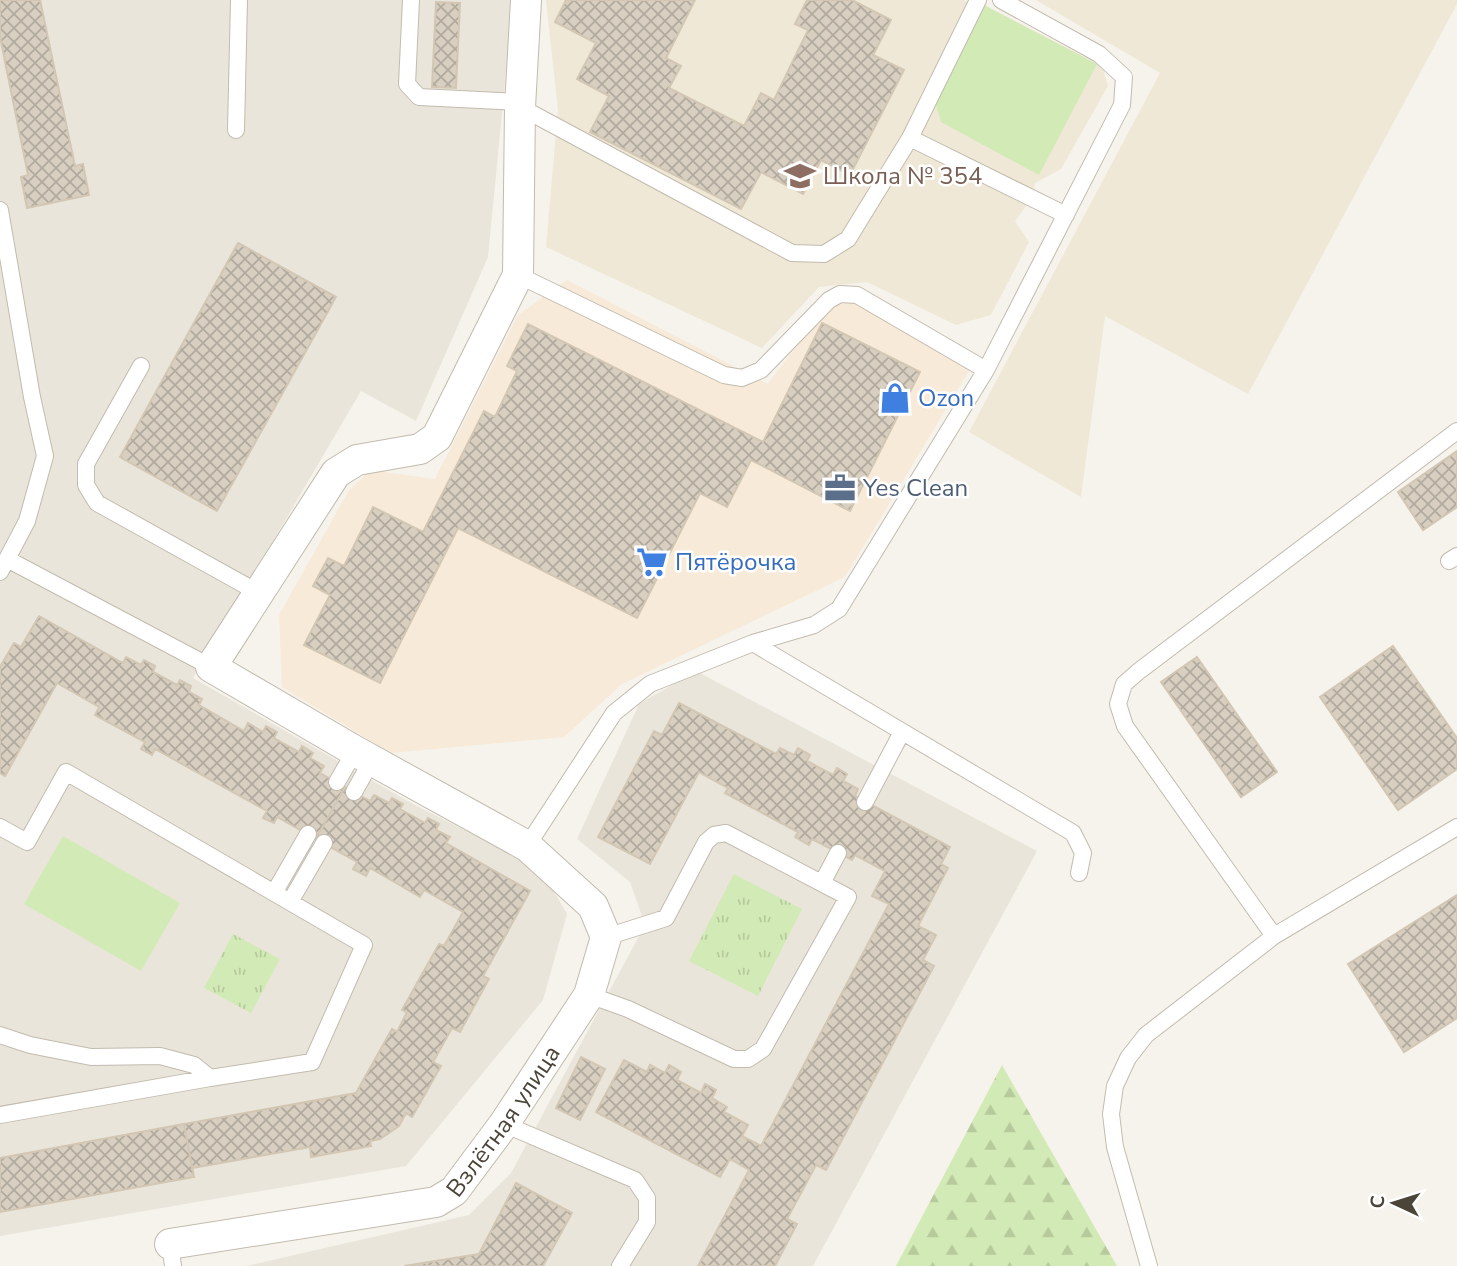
<svg xmlns="http://www.w3.org/2000/svg" width="1457" height="1266" viewBox="0 0 1457 1266" font-family="'Nunito Sans',sans-serif">
  <defs>
    <pattern id="forest-firs" width="22" height="20" patternUnits="userSpaceOnUse" patternTransform="scale(1.75)"><rect width="22" height="20" fill="#d2eab5"/><path d="M5 1l3.5 6h-7zM16 11l3.5 6h-7z" fill="#b6ca9c"/></pattern>
    <pattern id="park-tufts" width="24" height="20" patternUnits="userSpaceOnUse" patternTransform="scale(1.75)"><rect width="24" height="20" fill="#d2eab5"/><path d="M3 7l-1-3M5 7V3M7 7l1-3M15 17l-1-3M17 17v-4M19 17l1-3" fill="none" stroke="#b6ca9c"/></pattern>
    <pattern id="building-cross-hatch" width="8" height="8" patternUnits="userSpaceOnUse" patternTransform="scale(1.75)"><rect width="8" height="8" fill="#d8cfc1"/><path d="M0 0l8 8M0 8l8-8" fill="none" stroke="#b1aa9e"/></pattern>
  </defs>
  <rect width="100%" height="100%" fill="#f6f3ec"/>
  <!-- residential -->
  <path fill="#eae5da" d="M0,0H513L488,257L416,421L361,391L193,678L413,804L541,869L567,914L543,1000L406,1166L0,1236Z
    M696,671L1037,851L813,1266H246L469,1215L511,1173L645,925L630,882L577,839L639,704Z"/>
  <!-- commercial -->
  <path fill="#f7ead8" d="M567,280L768,384L827,305L866,302L970,369L845,577L622,684L564,737L391,753L282,687L279,615L348,492L370,470L435,479L518,315Z"/>
  <!-- education -->
  <path fill="#efe8d6" d="M546,0H964L975,7L984,5L1102,66L1108,86L1061,169L1035,183L1032,198L1015,221L1029,242L991,315L956,325L867,282L819,287L762,348L546,247L558,110Z
    M1036,0H1457V4L1248,394L1105,316L1081,497L969,432L1160,73Z"/>
  <!-- grass -->
  <path fill="#d2eab5" d="M984,5L1097,64L1039,175L941,122L934,100Z
    M63,836L180,903L141,971L24,904Z"/>
  <!-- forest -->
  <path fill="url(#forest-firs)" d="M1002,1065L1117,1266H896Z"/>
  <!-- park -->
  <path fill="url(#park-tufts)" d="M734,874L802,909L758,996L689,961Z
    M233,934L280,959L251,1013L204,988Z"/>
  <!-- building -->
  <path fill="url(#building-cross-hatch)" stroke="#d3c7b4" stroke-width="2" d="M0,0H40L75,166L83,164L89,195L27,208L21,177L28,175L0,37Z
    M566,0H695L666,58L681,66L669,88L744,126L761,93L774,100L808,30L795,24L807,0H852L891,20L873,55L904,70L850,175L821,160L803,194L761,172L741,209L590,132L609,96L577,79L596,43L555,22Z
    M436,2L460,3L456,88L432,87Z
    M238,243L336,297L217,511L120,457Z
    M822,323L920,372L850,511L751,460L727,507L700,493L637,618L458,528L380,683L304,645L330,595L313,586L328,558L344,566L373,507L423,532L484,411L495,417L517,371L507,366L528,324L763,442Z
    M1457,451V507L1423,530L1398,492Z
    M39,616L123,663L126,657L141,665L144,660L155,666L153,672L177,685L180,680L191,686L189,692L202,699L199,705L244,731L248,723L263,732L266,726L277,732L274,738L299,752L302,746L313,753L310,758L324,766L320,773L345,787L316,839L277,817L274,823L263,818L267,811L155,749L152,755L141,749L145,742L95,715L99,707L57,683L5,776L0,773V667L14,643L21,647Z
    M1393,646L1457,738V769L1398,810L1320,697Z
    M1197,657L1277,772L1241,797L1161,682Z
    M679,703L776,754L780,748L794,755L798,748L810,755L807,761L833,775L837,768L847,774L843,781L858,789L855,796L950,847L941,864L948,868L918,926L936,935L923,960L934,966L826,1170L816,1165L787,1219L797,1224L775,1266H698L749,1170L730,1159L720,1177L596,1112L624,1060L647,1072L650,1065L665,1073L669,1065L681,1072L677,1080L701,1093L705,1084L716,1090L712,1098L727,1107L724,1112L748,1125L742,1136L761,1146L889,904L872,896L885,871L855,855L852,860L812,839L809,845L795,837L798,832L725,793L728,788L699,772L650,864L598,837L654,731L662,735Z
    M345,787L370,801L374,795L389,803L392,798L403,804L400,809L425,823L428,818L439,824L436,830L450,837L446,843L530,891L483,976L489,979L460,1032L452,1028L433,1062L441,1066L412,1117L406,1113L399,1126L380,1139L370,1141L371,1146L311,1157L310,1147L192,1168L184,1124L356,1093L392,1029L397,1032L407,1012L402,1010L439,944L444,946L463,912L424,890L420,897L370,868L366,876L353,869L357,862L316,839Z
    M1457,895V1018L1404,1052L1348,964Z
    M581,1057L605,1069L580,1120L556,1108Z
    M184,1124L194,1177L0,1212V1158Z
    M516,1183L572,1213L543,1266H404L479,1254Z"/>
  <g fill="none" stroke-linecap="round" stroke-linejoin="round">
    <defs>
      <path id="lane" d="M411,0L407,84L419,97L521,102
        M520,107L792,253L824,254L848,239L910,138L978,0
        M236,130L239,0
        M910,138L1066,215
        M0,210L32,397L45,456L27,521L7,559
        M518,275L724,375L742,378L761,370L829,300L840,294L857,295L986,370
        M141,366L86,464V485L97,503L259,593
        M1449,561L1457,556
        M0,572L7,559L211,667
        M753,643L1073,833L1083,853L1079,873
        M337,782L355,751
        M354,792L372,760
        M865,802L902,732
        M0,827L27,842L66,772L364,945L312,1062L210,1078L194,1065L160,1056L91,1057L30,1045L0,1035
        M527,846L614,713L650,684L753,643L814,625L839,609L986,370L1122,105L1124,77L1099,54L1001,0
        M822,883L838,853
        M274,893L308,834
        M290,902L324,843
        M1274,936L1125,726L1118,704L1124,684L1139,671L1457,431
        M589,995L628,1009L734,1059H748L763,1049L848,897L726,833L714,835L706,842L666,918L606,937
        M0,1115L210,1078
        M504,1124L635,1180L647,1198V1222L620,1266
        M170,1244L173,1266
        M1149,1266L1115,1147L1111,1114L1115,1086L1128,1058L1146,1035L1274,936L1457,827"/>
      <g id="street">
        <path id="s1" d="M170,1244L436,1202L454,1191L504,1124L589,995L606,937L593,906L527,846L355,751L211,667L336,473L357,460L420,449L437,437L518,275L520,107L526,0"/>
      </g>
    </defs>
    <!-- lane casing -->
    <use href="#lane" stroke="#c2bbae" stroke-width="18"/>
    <!-- street casing -->
    <use href="#street" stroke="#c2bbae" stroke-width="32"/>
    <!-- lane -->
    <use href="#lane" stroke="#fff" stroke-width="16"/>
    <!-- street -->
    <use href="#street" stroke="#fff" stroke-width="30"/>
  </g>
  <!-- icons -->
  <defs>
    <symbol id="school-bare" viewBox="-9 -9 18 18"><path d="M0-5L7-2L0 1L-7-2ZM-4 1L0 2.5L4 1V4Q0 6-4 4Z" fill="#8d6e63" stroke="#fff" stroke-width="2.5" paint-order="stroke"/></symbol>
    <symbol id="shop-bare" viewBox="-9 -9 18 18"><path d="M-5-2.5h2.3a2.7 3.5 0 0 1 5.4 0H5L5.5 6h-11ZM-1.5-2.5h3a1.5 2.3 0 0 0-3 0Z" fill="#3f7fe0" stroke="#fff" stroke-width="2.5" paint-order="stroke"/></symbol>
    <symbol id="office-bare" viewBox="-9 -9 18 18"><path d="M-6-3h4V-5.5h4V-3h4V5H-6ZM-1-4.5V-3h2v-1.5ZM-6 0V1H6V0Z" fill="#5c6f8a" stroke="#fff" stroke-width="2.5" paint-order="stroke"/></symbol>
    <symbol id="supermarket-bare" viewBox="-9 -9 18 18"><path d="M-6-5.5h2.5l.6 2H6L4.5 2H-2.5L-4.4-4H-6ZM-1.5 3.2a1.3 1.3 0 1 0 .1 0ZM3 3.2a1.3 1.3 0 1 0 .1 0Z" fill="#3f7fe0" stroke="#fff" stroke-width="2.5" paint-order="stroke"/></symbol>
  </defs>
  <g fill-rule="evenodd">
    <use href="#school-bare" x="778" y="154" width="44" height="44"/>
    <use href="#shop-bare" x="873" y="376" width="44" height="44"/>
    <use href="#office-bare" x="818" y="466" width="44" height="44"/>
    <use href="#supermarket-bare" x="630" y="540" width="44" height="44"/>
  </g>
  <g text-anchor="middle" stroke-width="5" stroke-linejoin="round" paint-order="stroke">
    <!-- education labels -->
    <g font-size="24" fill="#785e54" stroke="#fff" text-anchor="start">
      <text x="823" y="184">Школа № 354</text>
    </g>
    <!-- shop labels -->
    <g font-size="24" fill="#366cbe" stroke="#fff" text-anchor="start">
      <text x="918" y="406">Ozon</text>
      <text x="675" y="570">Пятёрочка</text>
    </g>
    <!-- service labels -->
    <g font-size="24" fill="#4e5e75" stroke="#fff" text-anchor="start">
      <text x="863" y="496">Yes Clean</text>
    </g>
    <!-- street labels -->
    <g font-size="24" fill="#4b4439" stroke="#fff">
      <text dy="8" stroke="none"><textPath href="#s1" startOffset="376">Взлётная улица</textPath></text>
    </g>
  </g>
  <!-- north arrow -->
  <g transform="translate(1394 1203) rotate(274)" stroke="#ffffff" stroke-width="5" paint-order="stroke">
  <path d="M0-5L12 26L0 18L-12 26Z" fill="#4b4439"/>
  <text y="-10" font-size="19" font-weight="bold" text-anchor="middle" fill="#4b4439">С</text>
  </g>
</svg>
